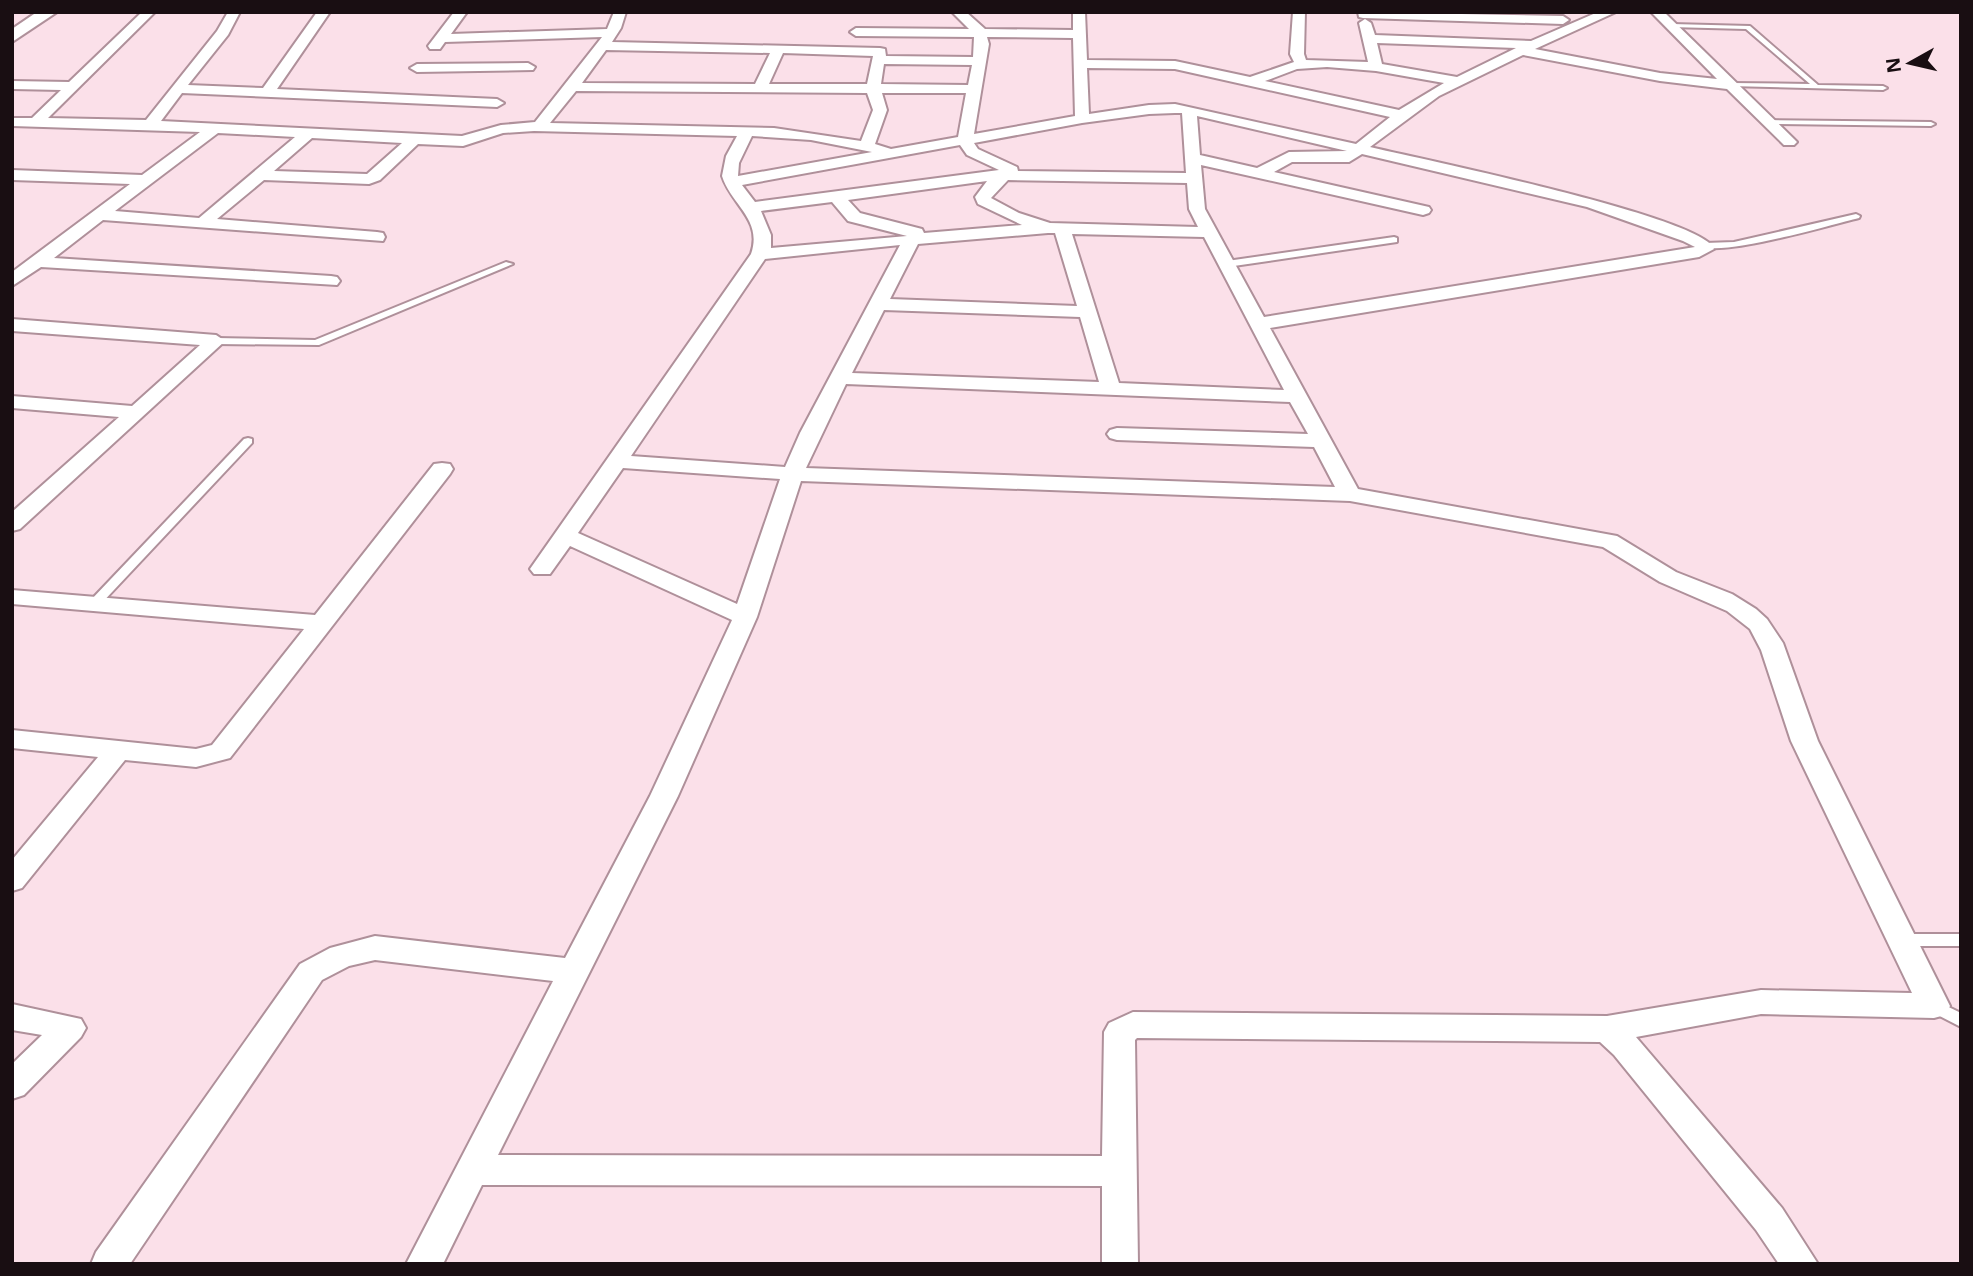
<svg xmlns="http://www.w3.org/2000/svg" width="1973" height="1276" viewBox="0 0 1973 1276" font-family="'Noto Sans',sans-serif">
  <rect width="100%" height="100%" fill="#fbe0e9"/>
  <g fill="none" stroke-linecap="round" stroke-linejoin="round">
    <defs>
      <path id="lane" d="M1672,24L1750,26L1818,85L1883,86L1887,88L1883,90L1729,86L1728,85L1731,83L1810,84L1746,29L1670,27L1669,26Z
        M1765,120L1931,122L1935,124L1931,126L1768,124H1765Z
        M1856,214L1860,216L1859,218C1831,225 1721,257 1701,246L1705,243L1734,242Z
        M1394,237L1397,238V242L1227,267L1223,264L1227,261Z
        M506,262L513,264L319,345L216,344L211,341L216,338L315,340Z
        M248,438L252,439V443L98,607H90L88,604L90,601L244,439Z
        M1902,934H1961V946H1902L1897,944L1894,940L1897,936Z
        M1934,1000L1961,1013V1027L1928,1010L1926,1006L1928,1002Z"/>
      <path id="street" d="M142,12H155L48,118L146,120L217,31L228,12H240L228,35L188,85L263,88L317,12H330L277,89L497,99L504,103L497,107L182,93L161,121L462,136L501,125L535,122L602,37L445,42L440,49H430L428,46L454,12H467L451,34L607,29L614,12H626L621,28L612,42L880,48L885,49L886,56L973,57L974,37L856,36L850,32L856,28L969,29L952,12H966L985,29L1073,30V12H1085L1087,60L1175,61L1250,77L1294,62L1290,54L1293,12H1305L1304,54L1306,60L1368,62L1359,23L1365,19L1371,23L1375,35L1531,41L1598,12H1616L1535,49L1660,73L1717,79L1651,12H1664L1794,139L1797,142L1794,145H1784L1727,89L1660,81L1523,55L1439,96L1370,147C1416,158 1704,217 1714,249L1699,257L1270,328L1358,489L1617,536L1676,572L1732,594L1756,609L1767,619L1783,643L1818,741L1950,1006L1945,1015L1934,1018L1761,1014L1636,1037L1782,1208L1818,1264H1779L1756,1230L1614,1055L1600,1042L1137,1038L1135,1040L1138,1264H1102V1186L482,1185L443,1264H406L553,981L375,960L349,966L322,980L130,1264H91L96,1252L300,964L330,948L375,936L565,958L650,796L732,620L570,546L550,574H534L530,569L751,254C763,219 731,205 722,176L726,156L737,136L534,131L503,133L463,146L418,144L380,180L369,184L264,180L217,219L377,232L383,233L385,237L383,241L103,220L54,258L331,276L337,277L340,281L337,285L41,267L12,286V272L130,184L12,180V170L142,175L200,132L12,126V118H32L61,90L12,89V81L69,82ZM987,37L1073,38L1075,116L974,134L989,44ZM1377,43L1516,48L1457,77L1382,64ZM606,50L770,53L755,84L582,83ZM783,53L873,56L867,84H769ZM884,64L972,65L968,85L881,84ZM1327,67L1376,71L1444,83L1399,110L1265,81L1297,69ZM1087,68L1175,69L1390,117L1356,144L1175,104L1149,105L1089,114ZM576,91L867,93L873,110L861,141L774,128L550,123ZM882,93H966L958,137L891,149L875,144L887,110ZM1175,113H1182L1186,173L1018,171L1017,167L978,149L974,143L1082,123L1149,114ZM1197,116L1347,151L1289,152L1257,168L1200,155ZM218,133L295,137L199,218L115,211ZM752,136L811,140L872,152L738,176L739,163ZM312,138L402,143L367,174L274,171ZM960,145L967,155L999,170L755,202L742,185ZM1362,154L1587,207L1683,241L1695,247L1264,317L1205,209L1201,165L1423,215L1429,213L1431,210L1429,207L1274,172L1292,162H1349ZM1008,180L1187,183L1189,209L1198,227L1050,223L1019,213L991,198ZM987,181L975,197L978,204L1022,225L924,233L922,229L860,213L848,200ZM832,202L848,221L907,236L771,248V235L761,211ZM1048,233H1055L1077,306L890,299L918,244ZM1072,234L1204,237L1284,390L1119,383ZM900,245L800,433L785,467L631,456L765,259ZM884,310L1080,317L1099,382L852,373ZM846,384L1290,402L1308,434L1117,428L1110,430L1107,434L1110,438L1117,440L1314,447L1335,487L806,468ZM623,468L780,479L737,604L578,533ZM801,481L1350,501L1603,547L1660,582L1727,611L1750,629L1761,650L1791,741L1912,993L1761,990L1607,1016L1133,1012L1109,1023L1104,1032L1102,1156L498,1155L678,796L757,617Z
        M1358,12L1563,16L1569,20L1563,24L1363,18L1359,17Z
        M528,63L535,67L533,70L417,72L410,68L417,64Z
        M12,319L216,335L225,341L20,529L12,531V512L119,417L12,408V396L132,406L200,345L12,331Z
        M442,463L450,464L453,469L450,474L230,758L196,767L125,760L22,888L12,891V860L98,757L12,748V730L196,749L212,745L304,629L12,604V590L315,615L434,464Z
        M12,1004L81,1019L86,1028L81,1037L24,1095L12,1099V1064L42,1035L12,1030Z"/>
      <path id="secondary" d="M37,12H57L12,42V29Z"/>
    </defs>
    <!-- lane casing -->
    <use href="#lane" stroke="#af909a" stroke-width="4"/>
    <!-- street casing -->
    <use href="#street" stroke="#af909a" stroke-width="4"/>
    <!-- secondary casing -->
    <use href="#secondary" stroke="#af909a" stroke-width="4"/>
    <!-- lane -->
    <use href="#lane" fill="#fff" fill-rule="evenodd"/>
    <!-- street -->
    <use href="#street" fill="#fff" fill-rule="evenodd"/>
    <!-- secondary -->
    <use href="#secondary" fill="#fff" fill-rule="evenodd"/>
  </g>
  <!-- border -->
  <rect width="1973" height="1276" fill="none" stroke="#190e12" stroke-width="28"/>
  <!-- north arrow -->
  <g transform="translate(1910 63) rotate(262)" stroke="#fbe0e9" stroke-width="5" paint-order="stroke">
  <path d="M0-5L12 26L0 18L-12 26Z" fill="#190e12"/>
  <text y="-10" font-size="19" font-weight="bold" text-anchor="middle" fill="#190e12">N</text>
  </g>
</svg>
